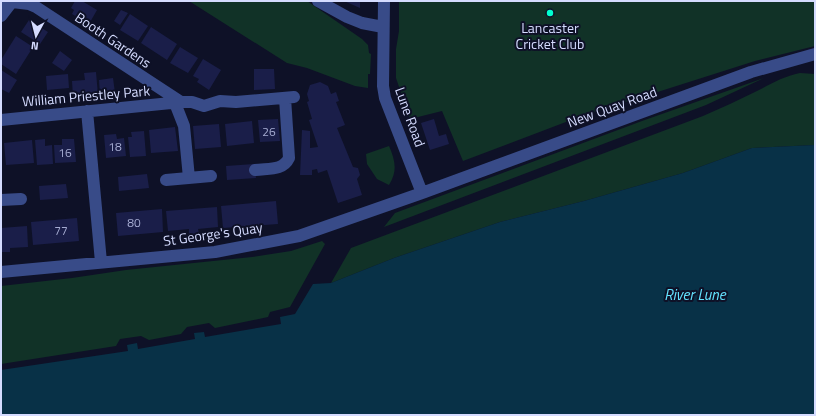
<svg xmlns="http://www.w3.org/2000/svg" width="816" height="416" viewBox="0 0 816 416" font-family="'Titillium Web',sans-serif">
  <rect width="100%" height="100%" fill="#0e1127"/>
  <!-- green -->
  <path fill="#113227" d="M189,1H307L362,39L368,45L369,53L371,54L370,74H368V88L355,86L307,68L287,63Z
    M399,1H815V46L755,61L579,117L463,161L442,111L410,119L396,78V49L399,31Z
    M800,73L815,74V145L752,148L683,173L584,201L500,222L394,258L331,283L351,248L703,116C721,108 739,100 757,91C771,84 784,76 800,73Z
    M764,78L706,105L384,227L395,213L642,121Z
    M389,146C395,160 398,171 389,185L377,179L367,164L366,154Z
    M322,241L325,244L290,307L270,312L268,317L215,328L209,323L187,327L181,334L149,340L141,336L120,339L116,346L1,364V286L72,278L126,270L252,257L291,251Z"/>
  <!-- water -->
  <path fill="#083147" d="M815,145V415H1V370L128,351L127,345L137,343L138,349L195,339L194,333L204,332L205,337L281,324L280,317L295,314L313,284L331,283L394,258L500,222L584,201L683,173L752,148Z"/>
  <!-- building -->
  <path fill="#1a1e49" d="M75,1H82L97,10L89,24L72,14L74,10L71,8Z
    M344,1H360V8Z
    M121,10L128,13L120,25L114,21Z
    M130,14L148,26L138,41L120,30Z
    M29,20L48,32L40,44L21,32Z
    M151,27L177,44L167,60L141,43Z
    M16,36L33,47L16,74L1,64V60Z
    M180,47L198,58L188,73L170,63Z
    M60,51L72,60L64,71L52,63Z
    M203,59L221,70L209,90L197,82L199,79L193,76Z
    M254,69H274L275,89L254,90Z
    M1,70L17,80L9,93L1,89Z
    M96,72L98,95L73,97L72,81L85,80L84,73Z
    M68,74L69,88L47,90L46,76Z
    M113,78L115,93L100,95L99,80Z
    M320,82L328,86L331,94L336,92L339,101L336,102L345,125L337,128L353,167L358,168L360,175L357,179L362,195L338,203L327,170L318,173L317,169L312,170V175H300L302,130L310,131V148L318,147L309,120L312,119L307,102L309,101L307,94L310,85Z
    M278,119L280,141L260,142L258,120Z
    M434,119L439,136L446,134L449,144L430,150L421,123Z
    M252,121L254,143L227,146L225,124Z
    M219,124L221,147L195,149L193,126Z
    M175,127L178,151L151,153L149,130Z
    M144,131L146,156L130,157L128,137H132L131,132Z
    M116,134L117,139L124,138L126,156L106,158L104,135Z
    M45,139V146L52,145L53,164L37,165L35,140Z
    M62,139H74L76,162L55,163L54,145H62Z
    M32,140L34,163L6,165L4,143Z
    M254,164L256,178L227,180L226,166Z
    M147,174L149,188L119,191L118,177Z
    M66,184L68,198L40,200L39,186Z
    M276,201L278,224L223,228L221,206Z
    M217,207L218,227L198,229L199,233L194,234H189V229L168,231L166,211Z
    M162,209L163,232L118,236L116,213Z
    M77,218L79,241L33,245L31,222Z
    M27,226L28,247L10,248V252H1V228Z"/>
  <g fill="none" stroke-linecap="round" stroke-linejoin="round">
    <!-- minor -->
    <path stroke="#384b88" stroke-width="12" d="M4,1L29,4L36,7L181,102
      M318,1L347,17L362,23L383,27
      M384,1L383,86L385,98L422,193
      M1,16L11,3
      M175,103L184,126L189,178
      M87,111L101,262
      M1,120L181,102H192L204,106L220,101L236,102L294,97
      M255,170C268,168 283,171 289,158L285,98
      M166,180L211,176
      M1,200L21,199
      M1,272L215,252L299,236L422,193L751,72L815,54"/>
  </g>
  <!-- markers -->
  <circle fill="#01ffd0" stroke="#0e1127" stroke-width="1.5" cx="550" cy="13" r="4"/>
  <g text-anchor="middle" stroke-width="4" stroke-linejoin="round" paint-order="stroke">
    <!-- number labels -->
    <g font-size="12" fill="#a6acd2">
      <text x="269" y="136">26</text>
      <text x="115" y="151">18</text>
      <text x="65" y="157">16</text>
      <text x="134" y="227">80</text>
      <text x="61" y="235">77</text>
    </g>
    <!-- poi labels -->
    <g font-size="14" fill="#d5dcff" stroke="#0e1127">
      <text x="550" y="33">Lancaster<tspan x="550" dy="16">Cricket Club</tspan></text>
    </g>
    <!-- street labels -->
    <g font-size="14" fill="#d5dcff" stroke="#0e1127">
      <text transform="translate(113 40) rotate(34)" y="5">Booth Gardens</text>
      <text transform="translate(86 96) rotate(-5)" y="5">William Priestley Park</text>
      <text transform="translate(612 107) rotate(-20)" y="5">New Quay Road</text>
      <text transform="translate(410 117) rotate(70)" y="5">Lune Road</text>
      <text transform="translate(213 234) rotate(-8)" y="5">St George's Quay</text>
    </g>
    <!-- water labels -->
    <g font-size="15" font-style="italic" fill="#63e3ff" stroke="#0e1127">
      <text x="695" y="300">River Lune</text>
    </g>
  </g>
  <!-- border -->
  <rect width="816" height="416" fill="none" stroke="#d5dcff" stroke-width="4"/>
  <!-- north arrow -->
  <g transform="translate(36 36) rotate(187)" stroke="#0e1127" stroke-width="3" paint-order="stroke">
  <path d="M0-3L7 15L0 10L-7 15Z" fill="#d5dcff"/>
  <text y="-6" font-size="11" font-weight="bold" text-anchor="middle" fill="#d5dcff">N</text>
  </g>
</svg>
